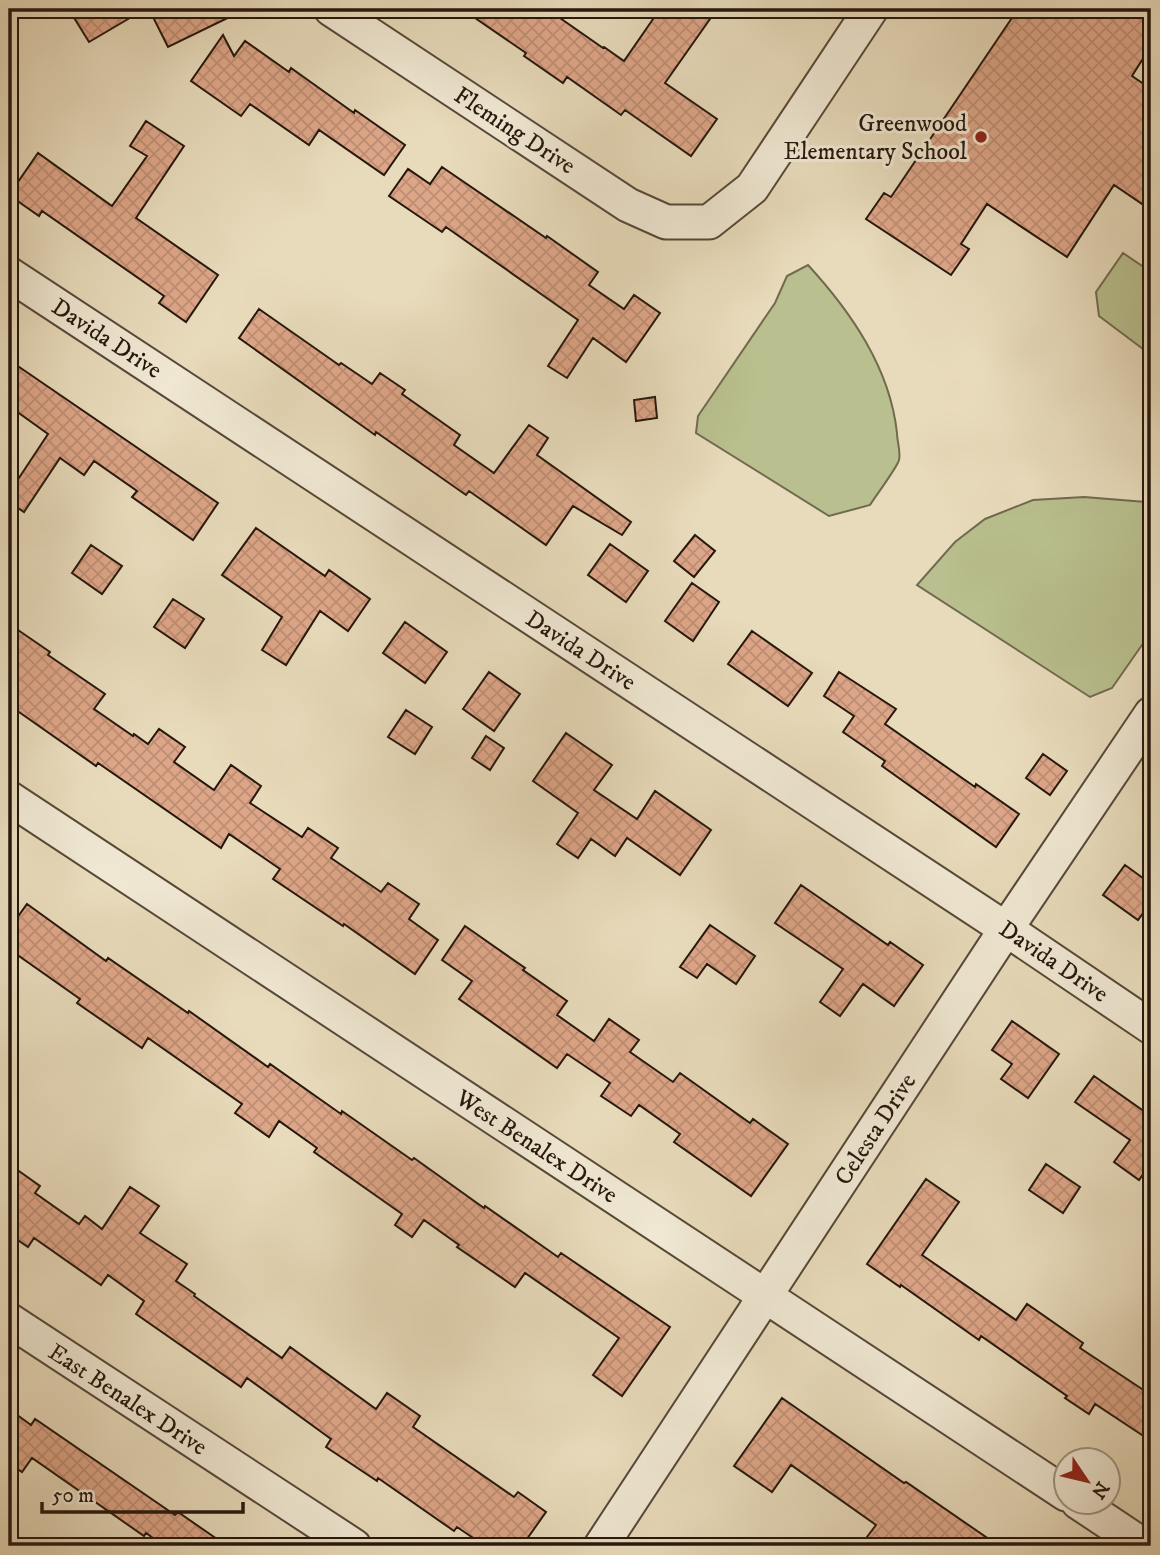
<svg xmlns="http://www.w3.org/2000/svg" width="1160" height="1555" viewBox="0 0 1160 1555" font-family="'IM FELL DW Pica',serif">
  <defs>
    <pattern id="building-cross-hatch" width="8" height="8" patternUnits="userSpaceOnUse" patternTransform="scale(1.75)"><rect width="8" height="8" fill="#dea688"/><path d="M0 0l8 8M0 8l8-8" fill="none" stroke="#be8e74"/></pattern>
  </defs>
  <rect width="100%" height="100%" fill="#e8dbbb"/>
  <filter id="stains"><feTurbulence type="fractalNoise" baseFrequency=".00286" numOctaves="4"/><feColorMatrix values="0 0 0 0 .2 0 0 0 0 .09 0 0 0 0 .02 0 0 0 .5 -.17"/></filter>
  <radialGradient id="worn" r=".72"><stop offset=".6" stop-color="#630" stop-opacity="0"/><stop offset="1" stop-color="#630" stop-opacity=".3"/></radialGradient>
  <!-- park -->
  <path fill="#b9bf8e" stroke="#706b4e" stroke-width="2" d="M1123,253L1151,272V355L1099,316L1096,292Z
    M808,265C851,312 890,368 897,433C897,441 901,452 899,460C898,466 875,497 870,505L829,516L696,433L698,416L775,303L787,276Z
    M1084,497L1146,502L1151,504V632L1112,688L1090,697L917,585L955,542L985,519L1033,500Z"/>
  <!-- building -->
  <path fill="url(#building-cross-hatch)" stroke="#26170d" stroke-width="2" d="M85,9H145L89,42L73,16Z
    M149,9H246L168,47Z
    M462,9H547L603,48L604,47L624,61L660,9H717L665,83L717,119L691,156L625,110L621,115L567,77L563,83L524,56L526,53Z
    M1018,9H1151V46L1132,76L1151,89V210L1114,185L1067,257L987,204L961,244L969,249L951,275L866,219L884,193L891,197Z
    M223,35L234,56L245,41L289,72L291,68L354,113L355,110L405,145L384,175L319,130L309,145L250,104L241,116L191,81Z
    M146,121L184,146L136,218L218,275L186,322L159,303L164,296L42,211L39,216L9,195L38,153L112,206L147,156L130,146Z
    M442,167L546,238L547,236L598,272L589,285L624,309L634,295L660,313L626,362L593,338L567,378L548,366L578,320L446,227L442,232L389,196L408,169L430,184Z
    M259,309L339,365L341,363L372,384L380,373L405,390L402,394L460,435L454,445L494,473L529,425L548,438L537,455L631,522L622,535L573,506L546,545L469,491L466,495L376,432L375,435L239,338Z
    M9,360L218,503L193,540L132,497L137,491L94,461L84,475L60,458L24,512L9,502V493L48,434L9,406Z
    M655,397L657,418L636,421L634,400Z
    M256,528L325,576L329,570L370,599L348,631L320,611L286,665L262,650L282,617L222,575Z
    M695,535L715,551L694,577L674,561Z
    M610,544L648,571L626,602L588,575Z
    M91,545L122,566L102,594L72,573Z
    M692,583L719,602L693,641L665,621Z
    M173,599L204,619L185,648L154,627Z
    M405,622L447,652L425,683L383,653Z
    M18,630L50,652L48,655L105,694L94,709L133,736L134,734L148,744L159,729L185,747L174,762L214,790L231,765L261,786L250,803L302,837L308,828L338,848L331,858L381,892L388,883L419,904L409,919L438,940L415,974L344,924L343,926L273,879L280,869L229,834L221,848L98,763L96,766L9,705V643Z
    M752,631L812,673L788,706L728,664Z
    M489,672L520,694L494,731L463,709Z
    M839,672L896,709L885,724L975,787L976,784L1019,814L996,847L882,766L885,761L843,732L854,716L824,696Z
    M406,710L432,727L415,754L388,737Z
    M566,733L612,765L594,790L637,819L655,791L711,830L680,875L627,838L615,856L591,839L578,858L557,844L578,813L533,781Z
    M486,736L504,748L490,770L472,758Z
    M1043,754L1067,771L1050,795L1026,778Z
    M1125,865L1151,884V902L1138,920L1103,895Z
    M801,885L888,945L890,942L923,965L894,1006L863,984L840,1016L820,1002L843,969L775,923Z
    M27,904L106,961L108,958L188,1013L189,1011L268,1067L270,1064L341,1114L342,1111L412,1160L414,1158L484,1208L485,1206L558,1257L561,1253L670,1327L622,1396L593,1375L619,1338L525,1273L515,1287L457,1247L459,1245L424,1220L412,1237L395,1225L402,1214L314,1152L317,1148L279,1121L269,1137L235,1113L242,1104L148,1038L142,1048L77,1003L80,999L9,949V929Z
    M710,925L755,956L736,984L707,964L697,978L680,967Z
    M465,926L525,968L523,970L567,1001L557,1015L594,1041L609,1019L639,1040L630,1052L673,1082L680,1073L750,1123L753,1119L788,1144L751,1196L674,1142L680,1134L639,1105L631,1116L601,1096L610,1083L567,1054L557,1068L459,999L472,981L442,960Z
    M1012,1021L1059,1054L1028,1098L1001,1079L1012,1064L992,1050Z
    M1094,1076L1148,1114L1151,1109V1163L1139,1180L1114,1162L1130,1140L1075,1102Z
    M9,1164L40,1186L35,1193L79,1224L85,1216L102,1229L130,1187L159,1206L140,1233L187,1264L176,1281L195,1294L194,1296L282,1358L290,1347L376,1409L387,1393L420,1416L413,1427L514,1497L518,1492L546,1512L522,1546H485L457,1527L454,1531L378,1478L377,1481L326,1447L331,1439L247,1378L241,1387L136,1314L144,1301L108,1275L101,1285L34,1238L28,1247L9,1234Z
    M1046,1164L1080,1187L1063,1213L1029,1190Z
    M926,1179L959,1202L922,1255L1016,1320L1027,1304L1083,1343L1080,1348L1151,1395V1441L1095,1404L1089,1414L1065,1398L1067,1396L981,1336L979,1340L901,1285L900,1287L867,1264Z
    M782,1398L904,1483L906,1482L999,1546H881L867,1537L876,1525L791,1465L772,1492L734,1466Z
    M9,1409L31,1425L35,1419L175,1515L178,1512L227,1546H164L146,1533L144,1536L32,1458L22,1472L9,1463Z"/>
  <g fill="none" stroke-linecap="round" stroke-linejoin="round">
    <defs>
      <path id="street" d="M331,9L628,205L666,222H709L752,188L871,9
        M9,274L1006,929L1151,1027
        M9,798L1066,1494
        M9,1320L354,1546
        M1078,1502L1144,1546
        M601,1546L1006,929L1151,714"/>
    </defs>
    <!-- street casing -->
    <use href="#street" stroke="#564838" stroke-width="37"/>
    <!-- street -->
    <use href="#street" stroke="#f0e8d3" stroke-width="33"/>
  </g>
  <!-- markers -->
  <circle fill="#8f2418" stroke="#f0e8d3" stroke-width="2.5" cx="981" cy="137" r="7"/>
  <g text-anchor="middle" stroke-width="6" stroke-linejoin="round" paint-order="stroke">
    <!-- poi labels -->
    <g font-size="24" fill="#26170d" stroke="#f0e8d3" text-anchor="end">
      <text x="967" y="131">Greenwood<tspan x="967" dy="28">Elementary School</tspan></text>
    </g>
    <!-- street labels -->
    <g font-size="24" fill="#26170d" stroke="#f0e8d3">
      <text transform="translate(515 130) rotate(33)" y="8">Fleming Drive</text>
      <text transform="translate(107 338) rotate(33)" y="8">Davida Drive</text>
      <text transform="translate(581 650) rotate(33)" y="8">Davida Drive</text>
      <text transform="translate(1054 961) rotate(34)" y="8">Davida Drive</text>
      <text transform="translate(875 1129) rotate(-57)" y="8">Celesta Drive</text>
      <text transform="translate(537 1146) rotate(33)" y="8">West Benalex Drive</text>
      <text transform="translate(128 1399) rotate(33)" y="8">East Benalex Drive</text>
    </g>
  </g>
  <!-- margin -->
  <rect width="1160" height="1555" fill="none" stroke="#e8dbbb" stroke-width="35"/>
  <rect x="10" y="10" width="1139" height="1534" fill="none" stroke="#26170d" stroke-width="3.5"/>
  <rect x="18" y="18" width="1125" height="1520" fill="none" stroke="#26170d" stroke-width="2"/>
  <!-- north arrow -->
  <g transform="translate(1087 1481) rotate(125)"><circle r="33" fill="#f0e8d3" stroke="#9f9484" stroke-width="2"/>
  <path d="M0-5L12 26L0 18L-12 26Z" fill="#8f2418"/>
  <text y="-10" font-size="19" font-weight="bold" text-anchor="middle" fill="#26170d">N</text>
  </g>
  <!-- scale -->
  <path d="M42 1502v10h201v-10" fill="none" stroke="#26170d" stroke-width="3.5"/>
  <text x="52" y="1502" font-size="21" fill="#26170d" stroke="#f0e8d3" stroke-width="5" paint-order="stroke">50 m</text>
  <rect width="100%" height="100%" filter="url(#stains)"/>
  <rect width="100%" height="100%" fill="url(#worn)"/>
</svg>
